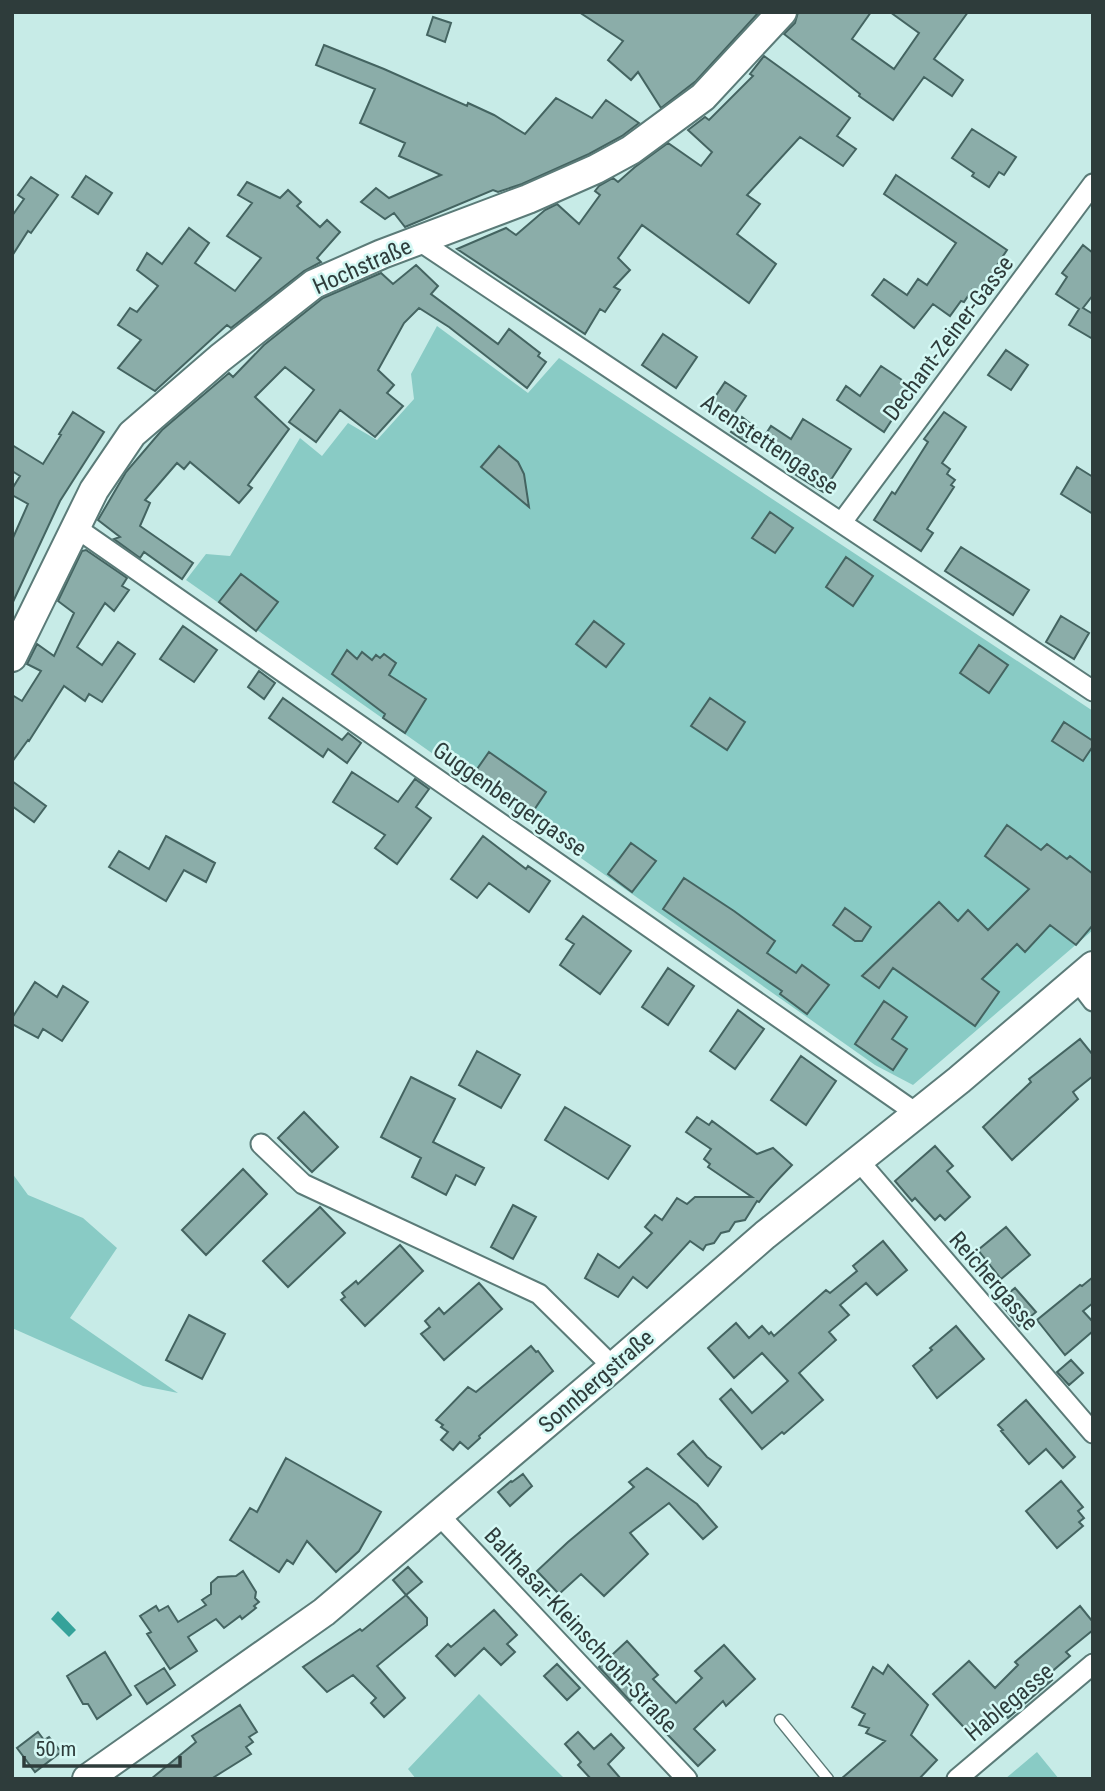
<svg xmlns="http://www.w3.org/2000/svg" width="1105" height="1791" viewBox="0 0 1105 1791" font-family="'Roboto Condensed',sans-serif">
  <rect width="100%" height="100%" fill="#c7ebe7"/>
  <!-- green -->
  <path fill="#89cbc5" d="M437,326L528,393L559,358L1093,711V930L913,1085L875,1065L186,580L206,554L230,556L300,438L322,456L348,423L377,440L414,399L411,374Z
    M12,1173L28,1195L83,1218L117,1248L70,1318L178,1393L143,1386L12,1328Z
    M479,1694L565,1779H416L408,1769Z
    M1037,1752L1059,1779H1005Z"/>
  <!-- water -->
  <path fill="#35a29a" d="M58,1611L76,1630L69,1637L51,1619Z"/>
  <!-- building -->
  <path fill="#8bada9" stroke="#446461" stroke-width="2" d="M579,12H759L696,81L661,108L638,72L631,80L608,60L623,41Z
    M798,12H871L852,39L894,69L919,33L890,12H968L934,59L963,80L952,96L924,77L893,120L859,96L860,94L784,34L795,23Z
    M433,17L451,23L445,42L427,35Z
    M324,45L384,69L467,106L468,103L494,115L525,134L556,98L592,118L606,100L639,123L622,136L589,154L522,184L498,192L493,190L405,227L394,213L385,219L361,202L376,188L389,198L441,175L399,156L405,143L360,123L375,89L316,65Z
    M764,56L850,118L837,136L856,149L843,166L800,137L747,195L760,204L737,234L776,264L749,303L642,225L618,258L630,270L614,287L620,290L605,312L600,309L585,334L457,249L506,228L516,235L545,210L557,204L579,224L600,195L595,191L599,186L613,178L618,182L635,167L668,143L701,166L712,152L688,130L705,117L709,120L753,76L750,74Z
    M972,129L1016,157L1004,175L999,172L989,187L972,176L974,173L952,158Z
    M896,175L1007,250L978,294L972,290L964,302L961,301L950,316L933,304L914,328L872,295L884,279L907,295L918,279L927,285L956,243L884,194Z
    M86,176L112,193L98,214L72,197Z
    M31,177L58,195L31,233L28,231L12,256V216L24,199L18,195Z
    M247,182L280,198L288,190L301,202L297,206L320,227L327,220L340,232L317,258L321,262L304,271L231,328L227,325L155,391L118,368L141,340L118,325L130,308L137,312L158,286L137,270L147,253L162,264L189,228L209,243L195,263L235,291L261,258L227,236L252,203L238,195Z
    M1083,245L1093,253V295L1083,308L1093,314V339L1069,325L1079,309L1056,294L1067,277L1062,273Z
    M416,265L438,286L431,294L498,344L509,329L540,353L538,356L546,362L527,388L449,327L419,308L404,323L378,370L394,385L387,393L403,406L375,437L340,410L316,442L289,422L314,390L285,367L255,397L289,429L248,485L252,488L239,503L190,462L184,469L177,463L145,500L150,503L140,526L193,563L182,579L144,552L140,558L114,539L120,537L98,520L126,472L162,430L229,373L233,377L264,345L323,298L381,273L393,284Z
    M663,334L697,357L676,388L642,365Z
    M1006,350L1028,365L1011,390L988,375Z
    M881,366L908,384L887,414L893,418L884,432L837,400L846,386L860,396Z
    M725,382L746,396L728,423L707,409Z
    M73,412L104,432L60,501L12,604V540L28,504L12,495V489L20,476L12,471V445L43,464L61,435L59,434Z
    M944,412L966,427L942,463L950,469L947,474L955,480L951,485L954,487L927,529L933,533L921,551L874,520L892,492L895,494L928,442L924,439Z
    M742,417L756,428L746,442L731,432Z
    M803,419L851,449L823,492L796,475L799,470L760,443L771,426L791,439Z
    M499,446L518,462L524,474L529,507L481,467Z
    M1077,467L1093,477V514L1061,494Z
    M770,512L793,528L775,553L752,538Z
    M961,547L1029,590L1013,615L945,571Z
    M86,550L127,578L122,586L129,590L114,611L105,603L77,647L102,665L118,642L135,654L102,702L89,694L85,701L64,686L29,741L28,740L12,762V695L22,701L41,671L27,664L37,644L54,656L74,613L58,601L82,551Z
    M846,557L873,576L853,606L826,587Z
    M241,574L278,602L256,631L219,602Z
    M1061,616L1089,633L1074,659L1046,642Z
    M594,621L624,644L606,667L576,644Z
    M183,626L217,650L194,682L160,659Z
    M979,645L1008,665L989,693L960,673Z
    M347,650L357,659L362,652L372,660L376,655L380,658L384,654L396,663L389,675L426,699L405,733L383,718L385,714L332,674Z
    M259,671L275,683L264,699L248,687Z
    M283,698L342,740L348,733L361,743L347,763L328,749L323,757L269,718Z
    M710,698L745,722L727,750L691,726Z
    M1064,722L1093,741V746L1083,761L1052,741Z
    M489,752L546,792L528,819L470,779Z
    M352,772L398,802L415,779L429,789L416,807L431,818L397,864L375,848L385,835L333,802Z
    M12,781L46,806L34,822L12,806Z
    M1007,825L1041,850L1047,844L1067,859L1070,856L1093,874V925L1076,945L1050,925L1025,952L1017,944L982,979L999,992L975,1026L893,968L879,988L862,976L939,902L958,921L968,910L988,930L1029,889L985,856Z
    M166,836L215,863L206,882L184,870L166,901L109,867L119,851L149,869Z
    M483,836L526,869L528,866L550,881L529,912L489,883L477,898L451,879Z
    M631,843L656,861L632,892L608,874Z
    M684,878L734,911L775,941L767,953L796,973L802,965L829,985L807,1014L780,994L782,991L663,909Z
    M845,908L871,927L862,941H855L833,925Z
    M583,916L631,951L600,994L560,965L574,944L566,939Z
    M668,968L694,986L668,1025L642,1007Z
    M35,982L57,997L63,986L88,1002L62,1041L43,1029L38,1038L12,1024V1018Z
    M884,1001L907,1017L892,1039L907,1049L893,1070L855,1044Z
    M738,1010L764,1029L735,1069L710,1051Z
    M1080,1039L1093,1055V1076L1073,1092L1078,1099L1012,1160L983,1127L1031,1082L1029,1079Z
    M477,1051L520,1075L501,1108L459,1085Z
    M801,1056L836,1081L806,1125L771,1100Z
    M411,1077L455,1099L433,1142L484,1168L475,1185L456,1175L446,1195L412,1177L421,1158L381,1137Z
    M565,1107L630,1146L608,1179L545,1140Z
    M304,1112L338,1147L312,1172L278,1138Z
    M697,1117L709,1125L712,1121L757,1154L773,1148L792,1165L770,1188L759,1202L757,1201L745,1220L735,1222L729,1231L721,1233L714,1243L706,1245L703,1250L690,1241L647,1288L633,1277L618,1297L585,1278L598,1254L619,1268L652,1233L645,1227L655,1215L662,1220L677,1198L687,1204L695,1197H752L708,1167L710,1164L704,1159L711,1149L686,1132Z
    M935,1146L953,1166L947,1171L970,1197L945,1220L940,1215L935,1220L915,1198L912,1201L895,1181Z
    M243,1169L267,1194L206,1255L182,1230Z
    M513,1205L536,1217L513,1259L491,1247Z
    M320,1207L345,1233L288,1287L263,1261Z
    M1006,1227L1030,1255L1001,1279L978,1250Z
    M883,1241L907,1270L877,1295L866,1283L840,1305L849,1315L829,1332L836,1340L799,1373L823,1400L784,1434L782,1432L762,1449L720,1399L731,1389L752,1413L788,1381L762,1353L734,1378L708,1348L736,1323L749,1338L762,1326L769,1334L771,1332L774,1336L826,1290L830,1293L857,1271L853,1266Z
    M400,1245L423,1271L365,1326L341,1300L345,1297L342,1293L356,1281L358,1284Z
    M1093,1277V1303L1083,1311L1093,1322V1331L1065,1355L1037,1320L1080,1285L1082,1286Z
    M479,1283L502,1309L444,1360L421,1334L430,1327L425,1321L439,1308L444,1314Z
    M1015,1288L1036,1312L1019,1326L999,1301Z
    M189,1315L225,1334L202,1379L166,1360Z
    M956,1326L984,1359L937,1398L913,1366L932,1350L930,1348Z
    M531,1346L536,1352L538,1351L553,1371L479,1436L480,1438L468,1449L460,1442L453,1450L441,1440L448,1432L441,1427L443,1425L436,1420L468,1387L476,1392Z
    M1071,1360L1083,1373L1069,1385L1057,1372Z
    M1026,1400L1075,1457L1063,1468L1046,1449L1029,1464L1001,1431L1003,1430L998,1425Z
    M693,1441L707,1457L721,1467L708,1486L678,1454Z
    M286,1458L381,1512L359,1551L336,1572L307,1541L293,1564L287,1560L279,1572L230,1540L250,1508L257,1512Z
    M647,1468L697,1504L717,1527L703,1539L669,1503L630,1533L648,1554L604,1596L581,1574L559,1594L537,1571L568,1542L634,1487L629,1482Z
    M523,1474L532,1486L510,1506L498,1492L511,1481L512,1482Z
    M1061,1481L1083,1507L1078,1511L1084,1518L1079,1522L1083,1526L1057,1548L1026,1511Z
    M408,1567L422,1582L406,1595L393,1580Z
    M243,1571L256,1592L255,1598L259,1602L254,1606L256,1608L242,1619L240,1616L224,1628L216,1619L188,1637L197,1651L170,1669L147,1634L151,1632L140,1616L156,1606L159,1611L168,1606L178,1622L206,1605L202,1600L211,1594V1583L218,1577L236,1576Z
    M406,1595L427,1618V1625L377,1666L405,1698L384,1717L371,1703L376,1698L353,1675L327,1692L303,1667L360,1629L362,1631Z
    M1080,1606L1093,1622V1630L1066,1652L1070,1656L1048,1675L1052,1680L1008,1718L1000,1708L971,1735L933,1694L969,1661L995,1688L1018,1665L1015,1662Z
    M494,1610L517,1635L507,1644L515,1652L501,1665L484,1648L455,1676L436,1656L448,1644L451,1647Z
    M627,1641L658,1675L653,1679L676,1703L702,1678L695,1671L724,1645L755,1679L726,1706L723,1701L694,1729L715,1750L698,1766L667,1734L672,1730L637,1695L630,1701L599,1667Z
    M105,1652L131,1695L97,1719L88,1704H83L67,1676Z
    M557,1664L580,1688L567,1700L544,1676Z
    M888,1665L928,1705L911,1735L937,1760L919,1779H841L885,1741L866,1733L869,1728L859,1725L865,1714L852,1707L873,1667L883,1674Z
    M164,1668L175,1685L147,1704L135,1686Z
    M240,1705L257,1732L249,1737L253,1742L246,1747L251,1754L211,1779H151L196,1742L192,1736Z
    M38,1732L44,1740L49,1737L61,1752L35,1772L17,1748Z
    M578,1732L594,1749L611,1734L624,1748L608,1764L621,1779H591L578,1765L581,1762L565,1744Z"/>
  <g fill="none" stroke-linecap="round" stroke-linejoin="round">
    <defs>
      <path id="lane" d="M780,1720L828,1779"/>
      <path id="street" d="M418,240L1093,691
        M842,522L1093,184
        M75,527L916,1113
        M1077,980L1093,1001
        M261,1144L303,1184L539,1294L613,1367
        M858,1160L1093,1433
        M439,1515L687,1779
        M957,1779L1093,1664"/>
      <path id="secondary" d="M12,657L94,490L132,434L220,358L314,284L382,254L528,199L596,169L631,150L703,97L782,12
        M87,1779L324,1612L613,1367L765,1235L959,1080L1093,966"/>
    </defs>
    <!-- lane casing -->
    <use href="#lane" stroke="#5b7b78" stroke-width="13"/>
    <!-- street casing -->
    <use href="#street" stroke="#5b7b78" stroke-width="23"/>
    <!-- secondary casing -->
    <use href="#secondary" stroke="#5b7b78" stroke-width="32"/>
    <!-- lane -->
    <use href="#lane" stroke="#fff" stroke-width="10"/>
    <!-- street -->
    <use href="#street" stroke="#fff" stroke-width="19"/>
    <!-- secondary -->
    <use href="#secondary" stroke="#fff" stroke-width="28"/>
  </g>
  <g text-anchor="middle" stroke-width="5" stroke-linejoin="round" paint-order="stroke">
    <!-- street labels -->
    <g font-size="23" fill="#2e3c3b" stroke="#d4f8f4">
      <text transform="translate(362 266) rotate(-24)" y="8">Hochstraße</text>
      <text transform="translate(948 338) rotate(-53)" y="8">Dechant-Zeiner-Gasse</text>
      <text transform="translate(770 444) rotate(34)" y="8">Arenstettengasse</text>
      <text transform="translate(510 799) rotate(35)" y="8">Guggenbergergasse</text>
      <text transform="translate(994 1281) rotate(49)" y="8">Reichergasse</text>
      <text transform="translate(596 1381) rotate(-41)" y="8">Sonnbergstraße</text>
      <text transform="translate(581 1630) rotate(47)" y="8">Balthasar-Kleinschroth-Straße</text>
      <text transform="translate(1009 1702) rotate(-40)" y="8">Hablegasse</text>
    </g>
  </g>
  <!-- border -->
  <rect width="1105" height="1791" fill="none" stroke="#2e3c3b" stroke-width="28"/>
  <!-- scale -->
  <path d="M24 1756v10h156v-10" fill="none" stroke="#2e3c3b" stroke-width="3.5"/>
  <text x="35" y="1756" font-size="21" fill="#2e3c3b" stroke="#d4f8f4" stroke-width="5" paint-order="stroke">50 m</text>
</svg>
